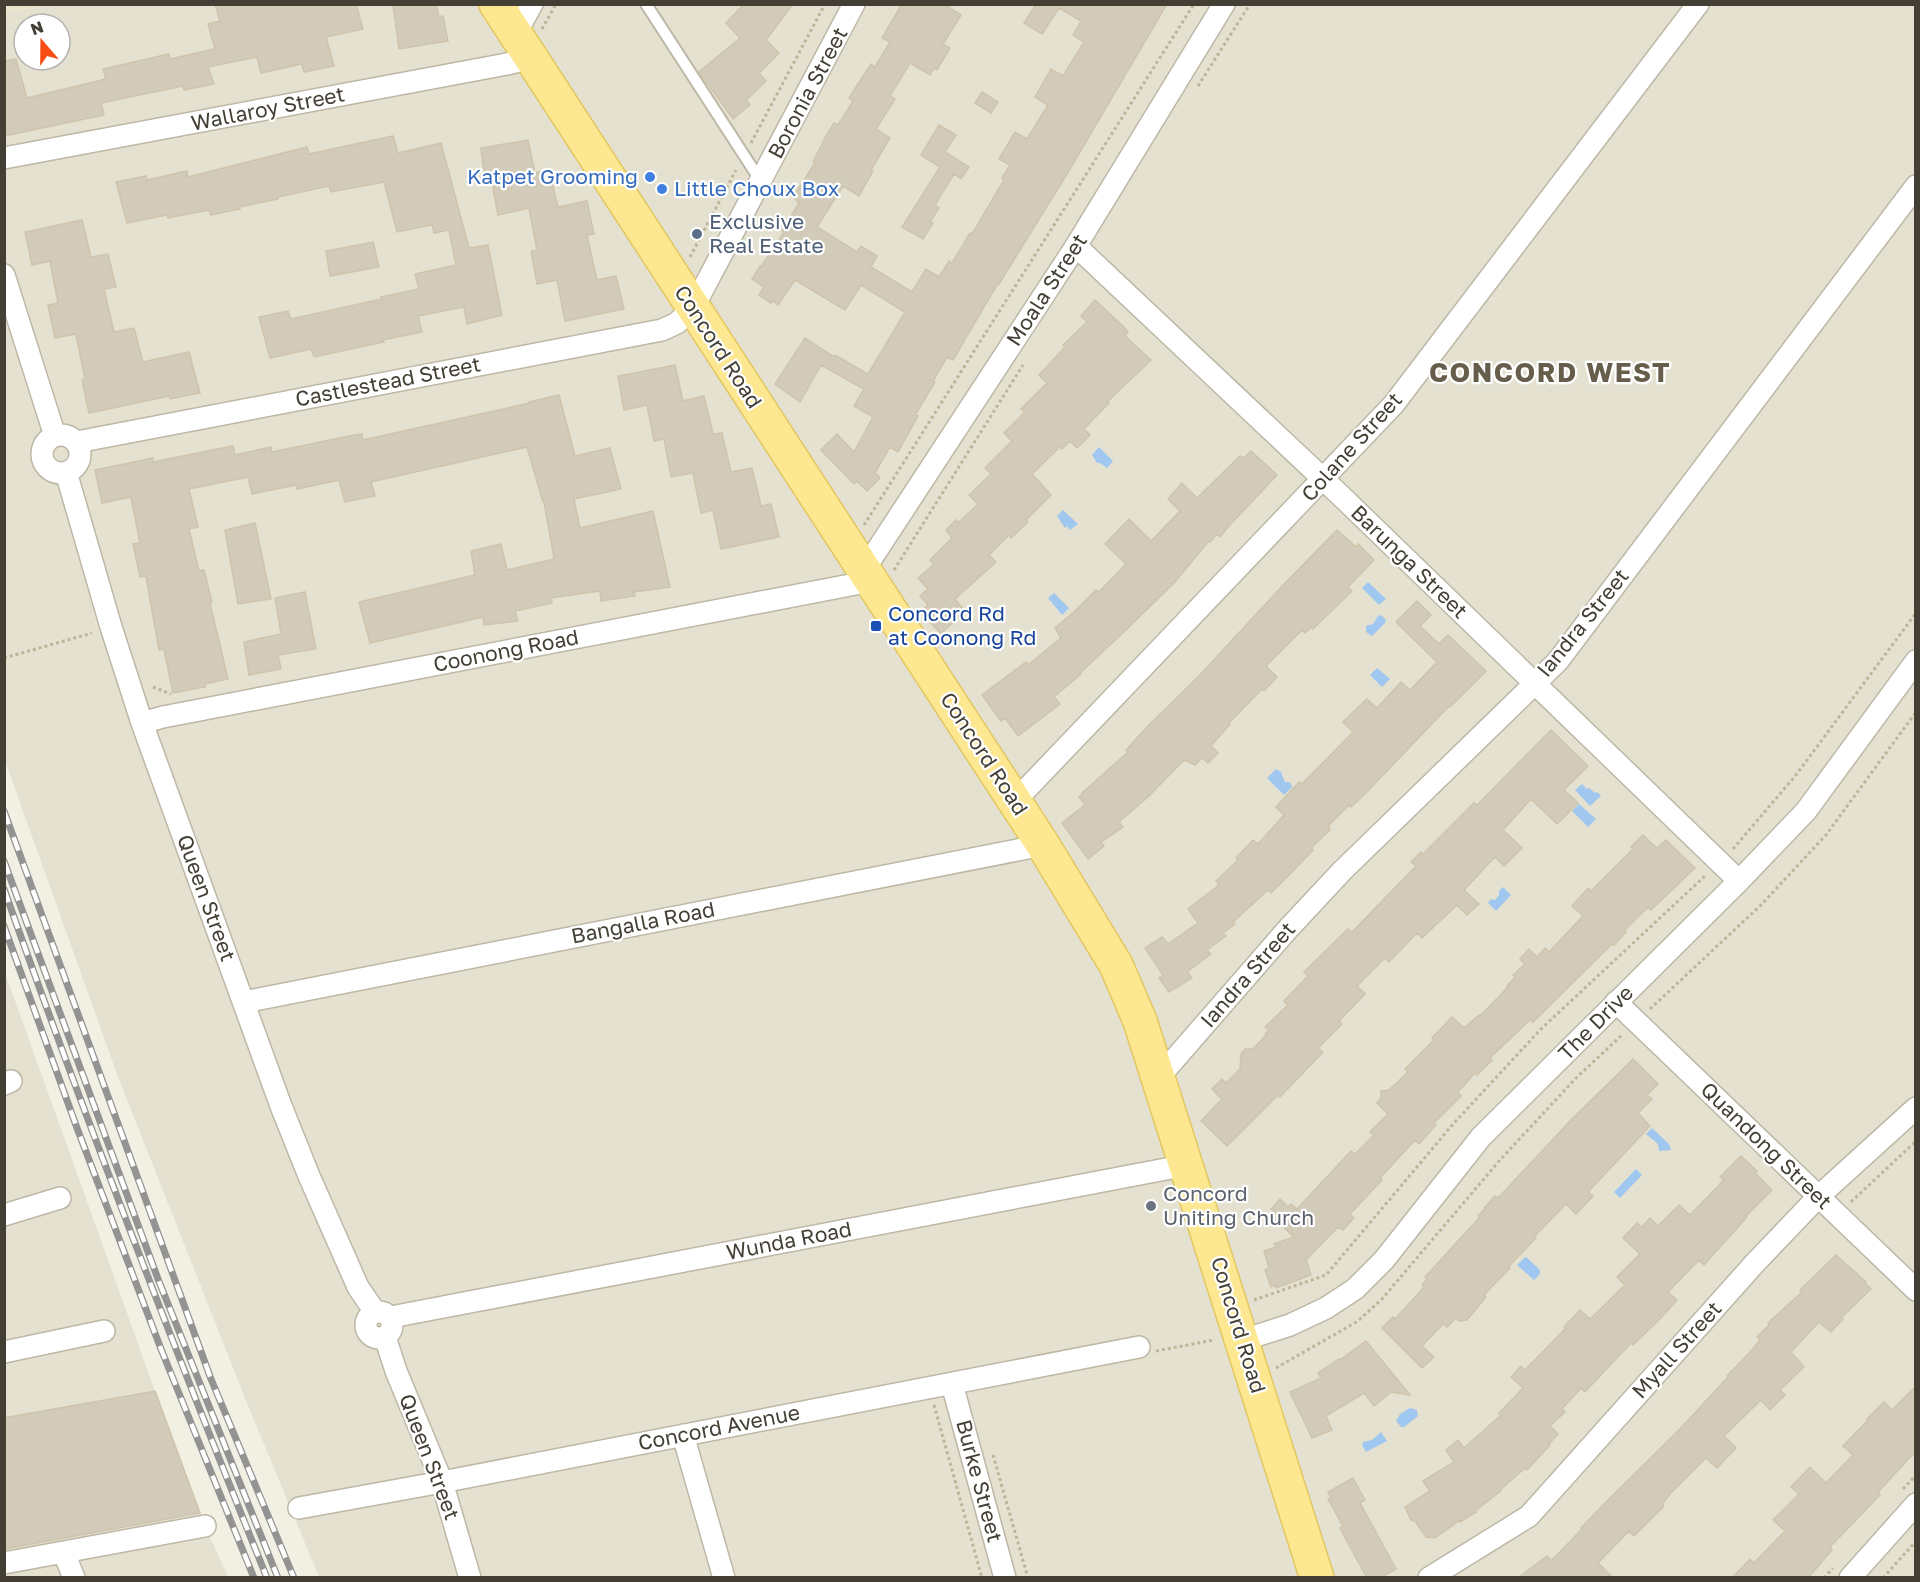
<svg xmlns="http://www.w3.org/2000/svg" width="1920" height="1582" viewBox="0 0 1920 1582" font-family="'Golos Text',sans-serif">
  <rect width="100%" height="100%" fill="#f2efe3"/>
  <!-- residential -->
  <path fill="#e5e1d1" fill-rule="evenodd" d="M5,5H1915V1577H319L247,1403L118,1077L5,761ZM24,24H60V60H24Z
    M4,970L155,1391L205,1526L228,1577H5Z"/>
  <!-- education -->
  <path fill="#ebe5cd" d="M5,4H46V5L5,13Z"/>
  <!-- water -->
  <path fill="#9fc7ef" d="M1099,447L1113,461L1107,468L1100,463H1097L1092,455Z
    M1063,510L1078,524L1070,530L1067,526L1065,528L1057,516Z
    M1368,582L1386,599L1379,605L1362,588Z
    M1054,593L1069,608L1062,615L1048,598Z
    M1381,615L1386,620L1385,623L1372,636L1366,632V626L1373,624L1378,616Z
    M1377,668L1390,679L1382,687L1370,675Z
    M1276,769L1281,772L1285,782H1289L1291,784L1292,787L1284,795L1267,778Z
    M1582,784L1587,789L1589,788L1595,793L1597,792L1601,796L1590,806L1575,790Z
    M1579,804L1596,819L1588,827L1572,811Z
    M1503,887L1511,895L1496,911L1488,903L1491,899L1495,900L1499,895V891Z
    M1652,1128L1669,1144L1671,1150L1659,1151L1658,1144L1646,1134Z
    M1636,1169L1642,1175L1620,1198L1614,1192Z
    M1526,1257L1540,1270V1274L1534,1280L1517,1265L1524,1258Z
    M1410,1408L1417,1410L1418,1416L1404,1427H1401L1396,1421L1400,1414Z
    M1381,1432L1387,1441L1366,1452L1362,1445L1363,1442L1372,1440Z"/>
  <!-- building -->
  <path fill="#d3cbb9" stroke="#cec4ac" stroke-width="1.5" d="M215,4H356L363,29L326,37L334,66L304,72L302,64L261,73L257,57L208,67L214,84L184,90L183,86L101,103L104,115L4,136V61L16,59L27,98L106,79L103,69L169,54L170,59L215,49L208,24L220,21Z
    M393,4H436L439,17L443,16L448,41L399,49Z
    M744,4H793L766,40L779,53L759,73L766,81L746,100L750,105L733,119L699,72L740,38L726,23Z
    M902,4H944L961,15L943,44L950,48L937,70L934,68L930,75L910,63L890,96L895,99L876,129L890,138L871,170L873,171L859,196L843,186L817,227L857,252L861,246L877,256L871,267L912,292L926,269L939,277L949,261L952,263L970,233L972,234L1004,180L1002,178L1010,165L999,159L1015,132L1027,139L1048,105L1035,97L1051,69L1063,76L1084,42L1073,35L1081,21L1059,8L1042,34L1024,23L1036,4H1167L1067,174L999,284L998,283L953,360L947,357L933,381L935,382L915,415L918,416L898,452L890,447L875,473L880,478L867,491L857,481L854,484L821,450L837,434L854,452L873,417L854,406L864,389L821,365L800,402L775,384L805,338L834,357L835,355L868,374L905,312L861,285L845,310L795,280L778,305L773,301L771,303L759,295L764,287L752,279L760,266L761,267L784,232L782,231L799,203L793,197L815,163L813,162L826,136L834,123L838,125L853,101L849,98L856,87L871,64L875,67L890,42L882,38Z
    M982,92L998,102L991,113L975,103Z
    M939,125L956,135L945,152L969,167L961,179L954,174L935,205L939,208L930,222L933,223L923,239L902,227L940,167L921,155Z
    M393,136L398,153L441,143L469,248L488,245L502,315L467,324L464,307L418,316L422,332L383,340L384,342L314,357L311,349L270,358L259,317L288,311L291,319L382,299L381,297L419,289L415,274L456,265L449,230L434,233L432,225L397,232L384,182L331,192L329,186L278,197V199L239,207L240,209L211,215L209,210L168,218L167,215L127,223L116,182L146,176L147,180L187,171L188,177L307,147L309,154Z
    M528,140L535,173L549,170L558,207L587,201L594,234L587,235L597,280L616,276L624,309L565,321L557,280L537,284L531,251L537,250L529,208L498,215L490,172L484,173L481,148Z
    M82,220L91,257L108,254L116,287L104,289L114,332L134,328L143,362L189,352L200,393L170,399L169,396L89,413L82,380L85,379L76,334L55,338L48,305L58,303L50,261L32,265L25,232Z
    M373,242L379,267L330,276L326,251Z
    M1095,300L1123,326L1128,332L1125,336L1151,360L1107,402L1109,403L1084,429L1090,435L1077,448L1070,441L1062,449L1060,447L1032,474L1051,495L1026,520L1028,522L1011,538L1009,535L989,555L996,562L955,599L965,611L941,634L921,612L928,605L920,596L928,589L918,578L934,564L930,560L952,538L946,530L956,520L958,523L978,504L969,495L991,474L985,468L1012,441L1004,433L1025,412L1021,409L1047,383L1039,375L1065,347L1063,345L1087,322L1081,316Z
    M675,365L683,401L704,396L713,434L722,433L731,472L752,468L761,506L771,504L779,537L721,549L713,510L701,513L693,473L671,477L664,439L654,441L647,405L624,410L618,376Z
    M559,395L575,456L610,448L621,489L574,499L580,528L653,511L670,587L634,592L635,596L601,601L600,591L551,598L552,603L515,611L518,621L484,625L483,617L370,643L359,602L475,575L471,551L501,544L507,570L554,559L544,502H543L527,447L371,482L375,496L345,502L339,480L297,489L296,485L252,494L248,477L189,489L198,527L189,529L199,571L204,570L212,602L210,603L228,679L205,684V687L173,693L164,649L159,650L146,576L140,577L133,544L140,543L131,497L102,503L95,470L153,458V462L233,446L235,455L271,447L272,452L354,435L362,434L363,440L530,403L529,402Z
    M1251,451L1277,475L1229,526L1220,537L1217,534L1210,542L1209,541L1174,583L1126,630L1080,673L1081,674L1054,697L1060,704L1018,736L1005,718L1001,721L982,695L1026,662L1028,665L1061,638L1055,628L1074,612L1096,590L1099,592L1126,564L1105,544L1129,519L1151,541L1180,511L1168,499L1182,483L1197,498L1240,456L1244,458Z
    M255,523L271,599L238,604L225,530Z
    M1337,530L1356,547L1358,544L1374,560L1348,587L1352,591L1313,629L1311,627L1305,633L1302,630L1266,666L1277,677L1264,691L1262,689L1229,723L1230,724L1211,746L1218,753L1208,763L1202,758L1195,765L1184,760L1149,796L1119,822L1123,827L1101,842L1104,846L1088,859L1062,823L1085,805L1079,797L1083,794L1082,793L1128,752L1126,750L1148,726L1197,678L1286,582Z
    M305,592L316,649L278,655L281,669L249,675L244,642L281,634L275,598Z
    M1417,601L1431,615L1420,626L1439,644L1448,635L1486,671L1450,707L1449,706L1364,795L1351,807L1349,805L1329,825L1330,830L1311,848L1313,850L1294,870L1271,893L1268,890L1233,922L1235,924L1223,933L1226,936L1207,950L1211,954L1187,972L1192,978L1169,992L1159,978L1163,975L1145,948L1162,937L1168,944L1198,923L1188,909L1219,885L1216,881L1238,860L1236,858L1253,840L1258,844L1284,815L1276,807L1299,782L1302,784L1353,732L1343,722L1351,714L1367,699L1377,708L1401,682L1410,690L1437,662L1396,622Z
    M1551,730L1588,766L1564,790L1578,803L1557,824L1531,799L1503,830L1522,848L1504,866L1495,857L1464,890L1479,904L1467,915L1457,905L1422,938L1417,933L1389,962L1385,958L1357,986L1365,994L1339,1021L1342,1024L1318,1048L1323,1052L1280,1097L1278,1095L1227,1146L1201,1121L1222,1099L1212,1089L1222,1079L1226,1083L1240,1069L1241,1054L1245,1049H1253L1266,1035L1265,1034L1269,1030L1265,1027L1288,1005L1284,1001L1308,976L1304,972L1348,929L1352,932L1416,866L1411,862L1421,852L1423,854L1474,803L1477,805Z
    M1643,835L1657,848L1666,840L1695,868L1651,910L1648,907L1624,931L1626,932L1614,945L1612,944L1533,1022L1530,1020L1490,1058L1492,1060L1477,1075L1475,1073L1458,1092L1461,1096L1434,1123L1436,1125L1419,1144L1415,1140L1380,1178L1382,1180L1350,1214L1354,1218L1343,1230L1338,1227L1306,1260L1311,1275L1276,1288L1275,1285L1271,1287L1265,1270L1269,1268L1264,1251L1276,1247L1274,1244L1294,1237L1276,1220L1279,1217L1271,1209L1280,1199L1288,1207L1291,1204L1297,1209L1351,1151L1355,1154L1374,1135L1370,1132L1388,1114L1377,1103L1381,1098V1091L1389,1090L1408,1072L1405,1069L1434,1040L1432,1038L1452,1017L1464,1028L1479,1015L1480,1016L1508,987L1507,986L1515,977L1513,975L1525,964L1520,959L1529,949L1537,957L1545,948L1549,952L1583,916L1572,906L1588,888L1591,891L1633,849L1631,847Z
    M1633,1059L1658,1084L1647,1095L1652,1099L1638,1113L1650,1126L1588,1192L1593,1196L1576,1214L1566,1204L1534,1237L1536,1238L1508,1267L1510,1268L1484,1295L1486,1297L1467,1320L1459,1321L1456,1318L1447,1327L1443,1324L1422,1346L1434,1357L1422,1368L1382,1328L1393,1317L1395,1319L1424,1287L1422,1285L1427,1279L1425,1277L1479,1218L1478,1216L1485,1209L1484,1208L1495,1196L1498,1198L1572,1119Z
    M1741,1156L1757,1171L1755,1173L1772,1190L1746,1216L1747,1217L1704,1265L1699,1260L1668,1292L1677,1300L1660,1319L1633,1345L1631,1343L1585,1392L1581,1388L1562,1409L1565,1412L1550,1426L1558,1434L1549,1444L1550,1445L1527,1470L1525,1468L1500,1490L1501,1491L1475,1511L1476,1512L1460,1522V1520L1435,1538L1426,1537L1415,1521L1411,1520L1405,1507L1430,1491L1423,1481L1454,1462L1446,1450L1458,1440L1464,1448L1501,1415L1499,1413L1523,1388L1511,1377L1521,1366L1525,1370L1565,1329L1564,1327L1580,1310L1590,1319L1625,1285L1617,1277L1640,1254L1623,1238L1637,1223L1642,1227L1650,1218L1658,1226L1679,1205L1690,1215L1724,1180L1720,1177Z
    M1836,1255L1866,1282L1865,1283L1871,1289L1841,1318L1843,1319L1831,1332L1819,1322L1791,1352L1804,1367L1780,1390L1785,1395L1770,1410L1761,1400L1724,1436L1736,1448L1717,1468L1706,1458L1671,1493L1662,1504L1664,1506L1634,1536L1629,1531L1598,1563L1613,1578H1518L1547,1556L1551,1561L1582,1529L1581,1528L1610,1498L1678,1431L1728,1377L1727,1376L1752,1350L1760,1340L1757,1337L1770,1324L1768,1323L1802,1292L1800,1290Z
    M1366,1341L1410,1395L1391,1392L1374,1406L1364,1393L1326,1416L1332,1430L1312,1438L1290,1392L1321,1378L1318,1373L1339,1359L1340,1360Z
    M1916,1386V1451L1878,1492L1880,1495L1830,1547L1832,1550L1808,1578H1732L1750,1559L1754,1563L1785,1531L1773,1520L1799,1494L1791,1487L1810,1467L1826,1483L1853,1455L1843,1446L1868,1420L1867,1419L1884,1402L1892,1410Z
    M155,1391L200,1513L4,1549V1418Z
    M1353,1478L1365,1500L1360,1503L1396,1569L1380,1578H1367L1343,1534L1340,1528L1343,1526L1328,1499L1331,1498L1328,1492Z"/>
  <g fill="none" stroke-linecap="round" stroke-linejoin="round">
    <defs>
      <path id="lane" d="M646,4L760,180"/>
      <path id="street" d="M515,35L532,4
        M4,158L507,64L531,58
        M1076,246L1339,494L1739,881
        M4,275L55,436
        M42 454a19 19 0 1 1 38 0a19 19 0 1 1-38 0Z
        M77,442L662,330L677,323L693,308L854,4
        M66,472L111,627L142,723L281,1106L309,1176L358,1287L375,1312
        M864,570L1076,246L1224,4
        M142,723L163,717L871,581
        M1015,801L1394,404L1698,4
        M244,1002L1043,845
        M1616,1002L1916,1290
        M1159,1077L1287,930L1342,871L1558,661L1916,186
        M4,1084L11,1081
        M4,1215L60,1198
        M366 1325a13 13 0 1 1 26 0a13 13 0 1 1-26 0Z
        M391,1317L1187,1165
        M385,1337L396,1371L442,1482L470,1578
        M1243,1340L1290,1325L1326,1308L1355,1289L1384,1260L1481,1137L1739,881L1806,811L1916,661
        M4,1352L104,1331
        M952,1384L1005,1578
        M683,1435L724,1578
        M299,1508L442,1482L1139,1347
        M64,1553L74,1578
        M4,1563L205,1526
        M1429,1578L1529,1516L1755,1263L1819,1196L1916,1108
        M1850,1578L1916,1504"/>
      <path id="primary" d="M496,4L1043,845L1116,965L1140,1021L1317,1578"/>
    </defs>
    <!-- lane casing -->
    <use href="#lane" stroke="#bdb7a6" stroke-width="14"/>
    <!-- street casing -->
    <use href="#street" stroke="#bdb7a6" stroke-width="24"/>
    <!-- primary casing -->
    <use href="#primary" stroke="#e2c761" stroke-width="36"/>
    <!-- path -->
    <path stroke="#beb498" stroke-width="3" stroke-dasharray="3 3" stroke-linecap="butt" d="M542,29L556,4
      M1198,86L1250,4
      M751,143L825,4
      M690,257L736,170
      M864,525L1194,4
      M894,570L1023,365
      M4,658L92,633
      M153,687L171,694
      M1733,849L1796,775L1916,613
      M1650,1009L1761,905L1826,835L1916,712
      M1851,1202L1916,1141
      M1254,1300L1326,1275L1454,1123L1541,1029L1706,875
      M1156,1351L1214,1340
      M1276,1368L1358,1321L1382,1299L1500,1160L1576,1078L1623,1034
      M934,1405L982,1578
      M993,1455L1028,1578
      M1903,1489L1916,1475
      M1824,1578L1833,1568
      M1883,1578L1916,1541"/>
    <!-- lane -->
    <use href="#lane" stroke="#fff" stroke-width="10"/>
    <!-- street -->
    <use href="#street" stroke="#fff" stroke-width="21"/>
    <!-- primary -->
    <use href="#primary" stroke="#fde891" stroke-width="33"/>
    <defs>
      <path id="rail" d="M4,811L211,1379L294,1578
        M4,861L158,1279L278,1578
        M4,889C86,1121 175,1350 267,1578
        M4,926L77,1128L161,1349L254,1578"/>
    </defs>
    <!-- rail casing -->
    <use href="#rail" stroke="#939393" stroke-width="7"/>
    <!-- rail -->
    <use href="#rail" stroke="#fff" stroke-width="4.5" stroke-dasharray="14" stroke-linecap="butt"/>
  </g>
  <!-- markers -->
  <g fill="#3f7fe0" stroke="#fff" stroke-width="2">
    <circle cx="650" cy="177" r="6"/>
    <circle cx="662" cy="189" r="6"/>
  </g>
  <circle fill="#5c6f8a" stroke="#fff" stroke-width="2" cx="697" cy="234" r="6"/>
  <rect fill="#1a4fb4" stroke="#fff" stroke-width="2" x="870" y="620" width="12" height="12" rx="3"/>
  <circle fill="#6b7280" stroke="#fff" stroke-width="2" cx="1151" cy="1206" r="6"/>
  <g text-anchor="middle" stroke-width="4.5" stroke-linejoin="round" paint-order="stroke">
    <!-- street labels -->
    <g font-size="21" fill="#433f34" stroke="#fff">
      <text transform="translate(808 93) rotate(-62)" y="7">Boronia Street</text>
      <text transform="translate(268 109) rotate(-11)" y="7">Wallaroy Street</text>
      <text transform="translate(1047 290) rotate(-57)" y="7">Moala Street</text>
      <text transform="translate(718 347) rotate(57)" y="7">Concord Road</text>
      <text transform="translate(388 382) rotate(-11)" y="7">Castlestead Street</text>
      <text transform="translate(1352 447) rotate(-48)" y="7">Colane Street</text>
      <text transform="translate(1409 562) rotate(44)" y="7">Barunga Street</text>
      <text transform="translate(1583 623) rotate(-51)" y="7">Iandra Street</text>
      <text transform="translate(506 651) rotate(-11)" y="7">Coonong Road</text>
      <text transform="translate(984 754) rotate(57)" y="7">Concord Road</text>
      <text transform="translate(206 898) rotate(70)" y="7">Queen Street</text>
      <text transform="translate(643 923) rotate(-11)" y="7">Bangalla Road</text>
      <text transform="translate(1248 975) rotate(-49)" y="7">Iandra Street</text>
      <text transform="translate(1596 1023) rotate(-45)" y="7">The Drive</text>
      <text transform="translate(1766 1146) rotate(44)" y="7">Quandong Street</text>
      <text transform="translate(789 1241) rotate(-11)" y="7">Wunda Road</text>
      <text transform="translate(1238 1325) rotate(73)" y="7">Concord Road</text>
      <text transform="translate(1677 1350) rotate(-48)" y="7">Myall Street</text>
      <text transform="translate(719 1428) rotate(-11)" y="7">Concord Avenue</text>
      <text transform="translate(429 1457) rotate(69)" y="7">Queen Street</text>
      <text transform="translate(979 1481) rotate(75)" y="7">Burke Street</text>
    </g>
    <!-- shop labels -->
    <g font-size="21" fill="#366cbe" stroke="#fff" text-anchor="end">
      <text x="638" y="184">Katpet Grooming</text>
      <text x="674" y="196" text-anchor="start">Little Choux Box</text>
    </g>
    <!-- service labels -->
    <g font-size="21" fill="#4e5e75" stroke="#fff" text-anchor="start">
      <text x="709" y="229">Exclusive<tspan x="709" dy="24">Real Estate</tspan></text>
    </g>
    <!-- transit labels -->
    <g font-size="21" fill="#164399" stroke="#fff" text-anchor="start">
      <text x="888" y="621">Concord Rd<tspan x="888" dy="24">at Coonong Rd</tspan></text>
    </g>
    <!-- worship labels -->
    <g font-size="21" fill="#5b616d" stroke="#fff" text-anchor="start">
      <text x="1163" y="1201">Concord<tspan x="1163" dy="24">Uniting Church</tspan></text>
    </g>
    <!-- district labels -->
    <g font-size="27" font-weight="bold" letter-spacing="1.5" fill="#665e4b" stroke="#fff">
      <text x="1550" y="382">CONCORD WEST</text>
    </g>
  </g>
  <!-- border -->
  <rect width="1920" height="1582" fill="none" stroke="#433f34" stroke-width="12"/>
  <!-- north arrow -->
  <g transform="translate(42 42) rotate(340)"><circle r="28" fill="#ffffff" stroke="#b4b2ae" stroke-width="1.5"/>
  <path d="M0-4.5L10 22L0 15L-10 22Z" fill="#f84c14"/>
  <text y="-9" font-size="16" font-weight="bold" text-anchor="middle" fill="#433f34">N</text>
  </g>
</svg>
